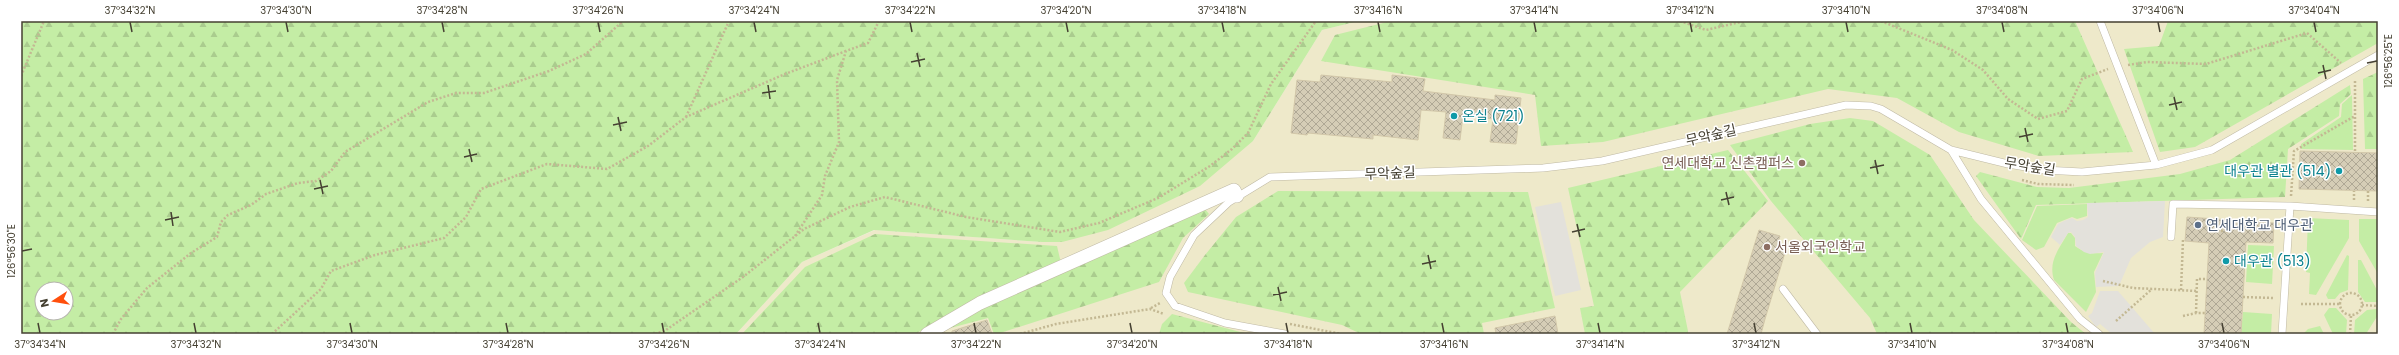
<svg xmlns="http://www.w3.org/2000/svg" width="2399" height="355" viewBox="0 0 2399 355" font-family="Poppins,'Noto Sans KR',sans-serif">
  <defs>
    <pattern id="forest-firs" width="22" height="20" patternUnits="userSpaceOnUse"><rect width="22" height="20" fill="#c4eda5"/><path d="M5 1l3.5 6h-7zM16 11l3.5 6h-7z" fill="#aacc8e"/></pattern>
    <pattern id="building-cross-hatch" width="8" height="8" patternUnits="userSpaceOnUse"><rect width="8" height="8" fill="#d5cdb6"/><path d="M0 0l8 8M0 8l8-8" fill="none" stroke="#afa895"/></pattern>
  </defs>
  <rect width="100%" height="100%" fill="#f3f0e2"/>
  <!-- education -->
  <path fill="#eee9ca" d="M1359,21H2378V334H736L802,262L875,230L1042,242L1253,141L1322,30Z"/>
  <!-- green -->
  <path fill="#c4eda5" d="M2352,95L2353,150L2301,149V144L2341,117L2342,104Z
    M2087,204V216L2077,219L2072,217L2057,223L2044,247L2036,250L2022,240L2037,206Z
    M2308,218L2349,220V238L2316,295L2309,294L2310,273L2306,272Z
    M2359,219H2378V274L2359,241Z
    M2068,233H2071L2075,238V246C2085,253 2091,254 2103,253L2094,272L2096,292L2086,312L2054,280C2048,261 2059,249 2068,233Z
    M2248,245L2274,246L2272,284L2246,282Z
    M2347,255L2349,256L2348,290L2340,293L2335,299H2328L2326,295Z
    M2358,260H2361L2378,292V302H2365L2358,292Z
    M2329,308H2336L2347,320L2346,334H2333L2324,315Z
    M2367,310L2377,309L2378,315L2366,334H2354L2355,320Z
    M2243,312L2272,314L2271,334H2241Z
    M2320,326L2324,334H2303L2308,329Z"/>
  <!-- forest -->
  <path fill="url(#forest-firs)" fill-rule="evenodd" d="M21,21H1359L1322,30L1253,141L1200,186L1108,230L1062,242H1042L874,230L802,262L736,334H21ZM42,289H66V313H42Z
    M1391,21H2075L2133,152L2039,156L1959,132L1897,98L1828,89L1603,142L1541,146L1535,95L1321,61L1335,35Z
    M2168,21H2378V43L2195,147L2160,152L2124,49L2159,46Z
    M2378,72V149H2365L2363,79Z
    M2350,85L2351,94L2340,104L2339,116L2288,149L2285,197L2036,205L2021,239L1976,176L1980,172L2037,187L2069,188L2180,174L2230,160Z
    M1850,118L1873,121L1930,155L1974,220L2071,322L2086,334H1877L1870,318L1771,201L1730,145L1810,124Z
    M1728,150L1768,201L1680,292L1688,331L1687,334H1585L1580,308L1594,306L1568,188Z
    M1278,191L1528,192L1555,308L1482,323L1484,334H1361L1342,325L1188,292L1184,283L1205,255L1236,217Z
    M1205,209L1209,214L1183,238L1159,282L997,334H994L988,318L943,330L983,305Z
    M875,234L1057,246L1061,263L981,297L915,334H742L805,267Z
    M1172,314L1248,334H1159L1162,324Z"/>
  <!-- parking -->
  <path fill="#e3e1db" d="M2165,201L2163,237L2150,242L2131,258L2119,286L2096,287L2095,273L2104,252L2090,254L2084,252L2076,246L2075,237L2071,232L2068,233L2060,245L2051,237L2058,224L2064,221L2072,218L2077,221L2083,220L2088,217L2087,203Z
    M1561,202L1581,290L1555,296L1535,207Z
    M2100,291H2118L2155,334H2112L2100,324L2096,327L2088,316L2092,313Z"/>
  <!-- building -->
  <path fill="url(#building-cross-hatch)" stroke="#d2c7a9" d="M1321,75L1392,82V75L1425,79L1423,91L1495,100V95L1521,98L1516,144L1490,142L1493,119L1463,115L1460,140L1443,138L1446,112L1421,110L1418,140L1373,135V139L1308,133L1307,135L1291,133L1297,80L1320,82Z
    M2300,151L2378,153V191L2299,189Z
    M2187,217L2274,223L2273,243L2246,242L2241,334H2204L2209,243L2185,241Z
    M1759,230L1780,236L1778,243L1787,246L1765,319L1761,334H1727Z
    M1555,316L1558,334H1496L1495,328Z
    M987,320L992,334H952V331Z"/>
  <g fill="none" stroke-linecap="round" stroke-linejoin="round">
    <defs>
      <path id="service" d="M2100,21L2156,165
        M1951,150L1981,199L2080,319L2099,334
        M2171,237L2173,204L2290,206L2378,212
        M1783,289L1817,334
        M1285,334L1225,323L1175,306L1166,293L1170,277L1194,235L1229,202L1270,177L1543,168L1602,161L1846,105L1871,106L1881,109L1951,150L2008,164L2044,170L2082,172L2156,165L2212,150L2378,55
        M2282,334L2290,206"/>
      <path id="minor" d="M927,334L980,303L1234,190L1237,196"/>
    </defs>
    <!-- service casing -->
    <use href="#service" stroke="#bfb9a4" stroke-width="8"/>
    <!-- minor casing -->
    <use href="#minor" stroke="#bfb9a4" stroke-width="14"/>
    <!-- path -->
    <path stroke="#c3b893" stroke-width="2.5" stroke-dasharray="2 2" stroke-linecap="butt" d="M1680,21L1706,30L1745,21
      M1881,21L1952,50L1983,70L2008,99L2038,119L2067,111L2082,79L2108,69
      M2128,65L2147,62L2206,64L2307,33L2341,63
      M21,76L44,21
      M2355,81V152
      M686,117L729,21
      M2307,168L2311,162
      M2022,180L2038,184L2074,185
      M2291,196L2294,151L2355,116
      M2354,200V191
      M2368,201V191
      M2221,231H2228
      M795,236L822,195L825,176L839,142L837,80L846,51L868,43L879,21
      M2103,281L2133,288L2197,291
      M2181,290L2183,240
      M2340 304a11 11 0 1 1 22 0a11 11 0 1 1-22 0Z
      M2243,297L2274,298
      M2301,304H2339
      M2362,305L2378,306
      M1151,308L1160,303
      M2196,313L2197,279H2207
      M2183,316L2196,313H2205
      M2116,321L2152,289
      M1290,324L1341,334
      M113,334L121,319L147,288L191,253L217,237L221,222L228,215L251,205L266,194L298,183L316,181L331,171L345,152L428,102L456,93H484L549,71L586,54L623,21
      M272,334L321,289L331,271L375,255L444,238L466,217L481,189L547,164L607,169L648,146L686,117L785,74L846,51
      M655,334L666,330L743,277L804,229L850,207L885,197L966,217L1060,232L1099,223L1158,198L1210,166L1232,149L1248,133L1271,84L1316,21
      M1020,334L1056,324L1150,309L1164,314
      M2350,334L2351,316"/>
    <!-- service -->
    <use href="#service" stroke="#fff" stroke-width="7"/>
    <!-- minor -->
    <use href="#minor" stroke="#fff" stroke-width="13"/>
  </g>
  <!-- ticks -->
  <path fill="none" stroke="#454032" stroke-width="1.5" d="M130,22L132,32M286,22L288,32M442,22L444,32M598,22L600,32M754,22L756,32M910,22L912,32M1066,22L1068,32M1222,22L1224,32M1378,22L1380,32M1534,22L1536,32M1690,22L1692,32M1846,22L1848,32M2002,22L2004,32M2158,22L2160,32M2314,22L2316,32M917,53L920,67M911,62L925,59M2367,63L2377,61M2323,65L2326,79M2318,73L2331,70M768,85L770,99M762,93L776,91M2174,97L2177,110M2169,105L2182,102M618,117L621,131M613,125L627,122M2025,128L2028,142M2019,137L2033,134M469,149L472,162M464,157L477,154M1875,160L1878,174M1870,168L1884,165M320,180L323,194M314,189L328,186M1726,192L1729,205M1721,200L1734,197M171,212L173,226M165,220L179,217M1577,224L1580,237M1572,232L1585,229M22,251L32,249M1428,255L1431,269M1422,264L1436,261M1278,287L1281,301M1273,295L1287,292M38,323L40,333M194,323L196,333M350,323L352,333M506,323L508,333M662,323L664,333M818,323L820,333M974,323L976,333M1130,323L1132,333M1286,323L1288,333M1442,323L1444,333M1598,323L1600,333M1754,323L1756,333M1910,323L1912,333M2066,323L2068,333M2222,323L2224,333"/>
  <!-- markers -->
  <g fill="#0f9aa8" stroke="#fff" stroke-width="1.5">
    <circle cx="1454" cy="116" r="4"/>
    <circle cx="2339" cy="171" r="4"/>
    <circle cx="2226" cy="261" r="4"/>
  </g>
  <g fill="#8d6e63" stroke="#fff" stroke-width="1.5">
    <circle cx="1802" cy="163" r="4"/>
    <circle cx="1767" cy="247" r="4"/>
  </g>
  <circle fill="#5c6f8a" stroke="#fff" stroke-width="1.5" cx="2198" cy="225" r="4"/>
  <g text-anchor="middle" stroke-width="3" stroke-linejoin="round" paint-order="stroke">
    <!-- culture labels -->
    <g font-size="14" fill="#0d838f" stroke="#fff" text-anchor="start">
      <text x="1462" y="121">온실 (721)</text>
      <text x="2331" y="176" text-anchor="end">대우관 별관 (514)</text>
      <text x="2234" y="266">대우관 (513)</text>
    </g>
    <!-- street labels -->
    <g font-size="14" fill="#454032" stroke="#fff">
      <text transform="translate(1711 135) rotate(-13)" y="5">무악숲길</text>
      <text transform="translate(2030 166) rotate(9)" y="5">무악숲길</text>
      <text transform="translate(1390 173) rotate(-2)" y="5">무악숲길</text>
    </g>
    <!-- education labels -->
    <g font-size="14" fill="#785e54" stroke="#fff" text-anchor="end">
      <text x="1794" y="168">연세대학교 신촌캠퍼스</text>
      <text x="1775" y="252" text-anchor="start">서울외국인학교</text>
    </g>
    <!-- service labels -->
    <g font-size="14" fill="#4e5e75" stroke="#fff" text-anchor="start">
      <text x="2206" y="230">연세대학교 대우관</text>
    </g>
  </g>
  <!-- border -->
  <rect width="2399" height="355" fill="none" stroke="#ffffff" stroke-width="44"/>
  <!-- north arrow -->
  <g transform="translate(54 301) rotate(258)"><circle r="19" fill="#ffffff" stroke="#b5b3ad"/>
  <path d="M0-3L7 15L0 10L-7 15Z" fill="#ff4f0d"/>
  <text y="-6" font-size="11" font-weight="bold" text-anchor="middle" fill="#454032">N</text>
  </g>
  <rect x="22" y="22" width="2355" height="311" fill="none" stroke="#454032" stroke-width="1.5"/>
  <g font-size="10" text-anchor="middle" fill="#454032">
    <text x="130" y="14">37°34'32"N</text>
    <text x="286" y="14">37°34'30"N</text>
    <text x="442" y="14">37°34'28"N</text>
    <text x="598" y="14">37°34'26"N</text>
    <text x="754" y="14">37°34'24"N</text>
    <text x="910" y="14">37°34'22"N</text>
    <text x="1066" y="14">37°34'20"N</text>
    <text x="1222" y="14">37°34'18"N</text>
    <text x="1378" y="14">37°34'16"N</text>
    <text x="1534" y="14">37°34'14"N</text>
    <text x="1690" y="14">37°34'12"N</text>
    <text x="1846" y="14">37°34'10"N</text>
    <text x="2002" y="14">37°34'08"N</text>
    <text x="2158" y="14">37°34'06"N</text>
    <text x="2314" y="14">37°34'04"N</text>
    <text transform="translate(2388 61) rotate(-90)" y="4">126°56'25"E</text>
    <text transform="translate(11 251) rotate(-90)" y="4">126°56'30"E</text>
    <text x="40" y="348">37°34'34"N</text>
    <text x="196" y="348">37°34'32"N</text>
    <text x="352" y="348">37°34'30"N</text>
    <text x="508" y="348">37°34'28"N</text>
    <text x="664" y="348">37°34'26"N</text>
    <text x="820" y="348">37°34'24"N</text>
    <text x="976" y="348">37°34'22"N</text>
    <text x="1132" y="348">37°34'20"N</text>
    <text x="1288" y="348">37°34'18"N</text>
    <text x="1444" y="348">37°34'16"N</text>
    <text x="1600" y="348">37°34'14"N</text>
    <text x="1756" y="348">37°34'12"N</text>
    <text x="1912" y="348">37°34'10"N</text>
    <text x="2068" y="348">37°34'08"N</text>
    <text x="2224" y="348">37°34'06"N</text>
  </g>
</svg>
